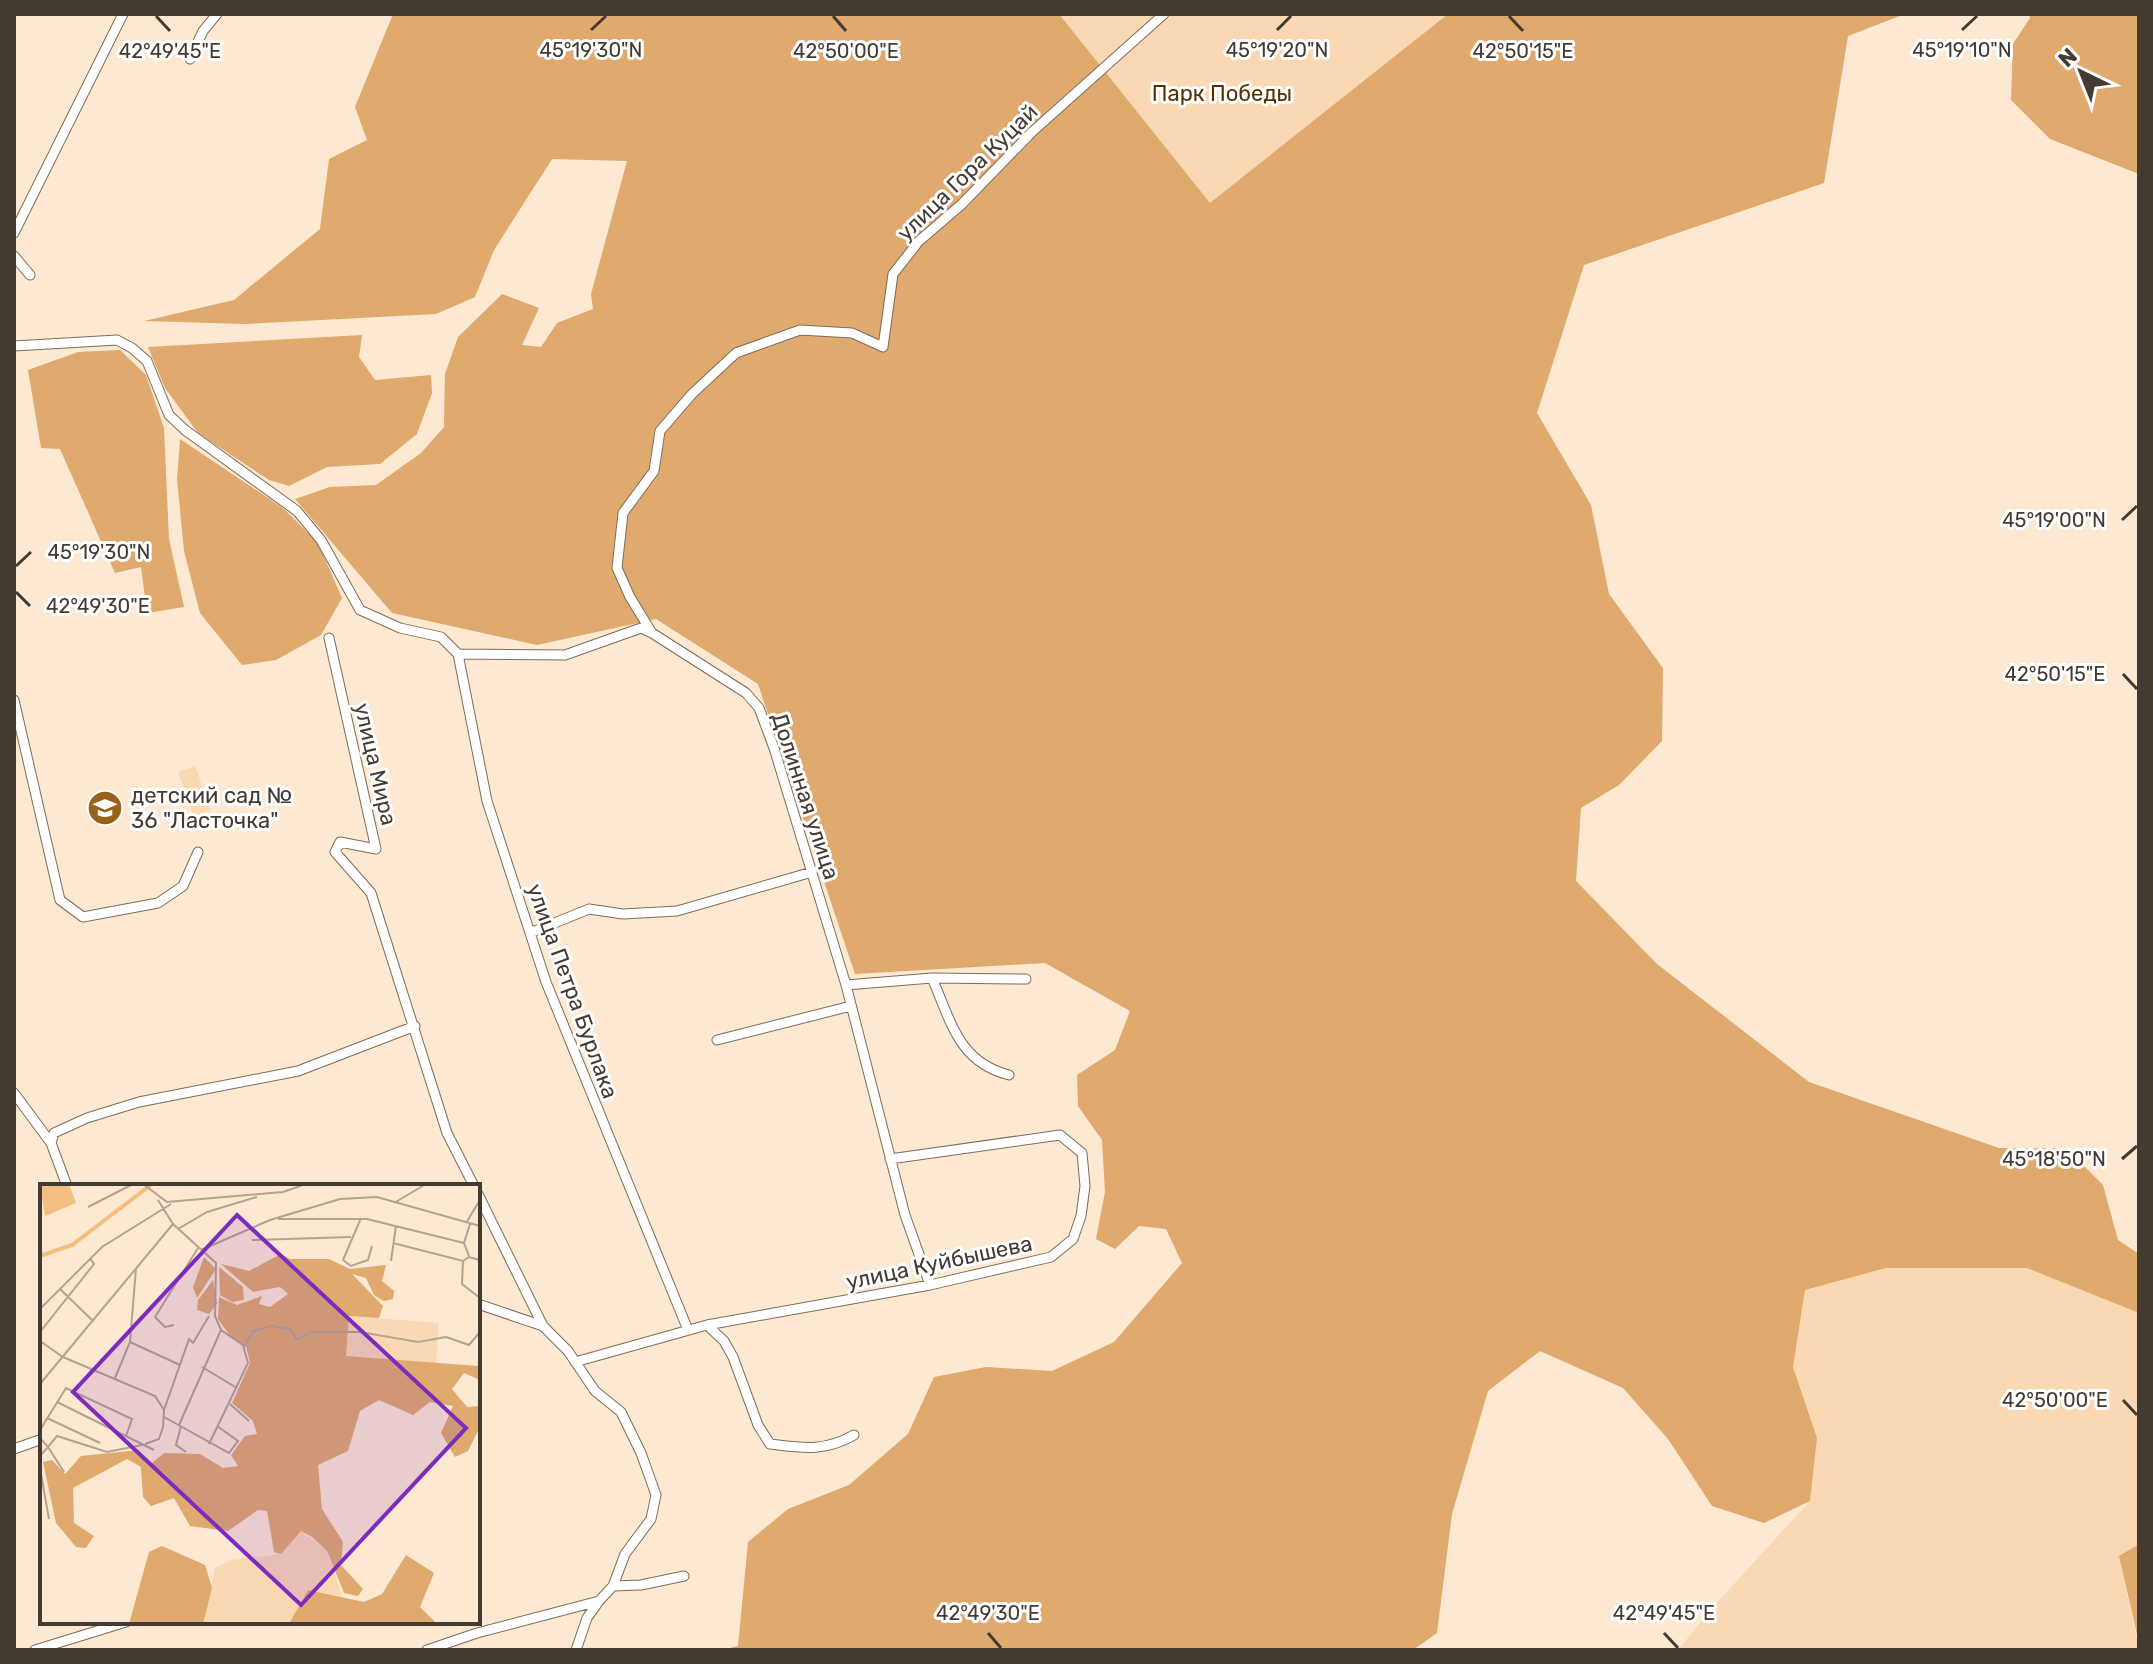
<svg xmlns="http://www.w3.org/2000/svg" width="2153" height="1664" viewBox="0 0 2153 1664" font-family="Rubik,sans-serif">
  <rect width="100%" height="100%" fill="#fde8d1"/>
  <!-- green -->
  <path fill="#fad8b4" d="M1059,14H1448L1210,204Z
    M195,766L211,810L194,816L178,772Z
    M1886,1268H2028L2139,1313V1544L2119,1556L2139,1650H1678L1711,1609L1810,1501L1817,1438L1793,1367L1805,1290Z"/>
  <!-- forest -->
  <path fill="#e0a96d" d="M393,14H1059L1210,203L1448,14H1905L1848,36L1824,183L1584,265L1537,413L1591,505L1609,594L1663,668L1662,741L1619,785L1581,808L1576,881L1657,964L1809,1082L1999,1148H2066L2103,1185L2118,1240L2139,1254V1313L2027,1268H1886L1805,1290L1793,1367L1817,1438L1810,1501L1764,1523L1712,1506L1668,1439L1623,1388L1540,1351L1488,1391L1452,1514L1437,1633L1413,1650H722L738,1646L748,1542L788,1509L849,1485L908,1434L934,1377L986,1367L1052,1371L1114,1342L1182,1263L1166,1229L1139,1226L1115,1249L1096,1239L1105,1192L1102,1140L1078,1106L1077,1075L1115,1050L1130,1011L1045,963L855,974L758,684L656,619L537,645L392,613L295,499L330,487L376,485L421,453L444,427L445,374L458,337L502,294L539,308L522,345L541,347L557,323L593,309L591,294L627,161L552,159L494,250L475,297L436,314L245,324L144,321L234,300L320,229L329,159L367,140L355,107Z
    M2029,14H2139V174L2050,139L2011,100L2013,44L2030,18Z
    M362,335L359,357L375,380L431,375L432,393L417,434L380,464L327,467L289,486L269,480L198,433L165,388L148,347Z
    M120,350L146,375L164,428L169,539L184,607L147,613L141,567L115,573L60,449L41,448L28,370L78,352Z
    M180,439L283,508L318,543L342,598L321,635L276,660L242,665L200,613L184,551L177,479Z
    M2139,1544V1643L2119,1556Z"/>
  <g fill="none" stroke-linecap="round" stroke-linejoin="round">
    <defs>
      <path id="street" d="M190,59L203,31L217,14
        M14,233L123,14
        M14,256L30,275
        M14,346L117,340L132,348L147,361L169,415L185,430L297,511L321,540L360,610L400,628L441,637L458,654L565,655L641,628L652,633L746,693L759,708L774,748L846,985L905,1215L930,1285
        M652,633L630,597L617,568L623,513L654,471L660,431L692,394L736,353L800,330L852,333L883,347L893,274L919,241L962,204L1032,132L1164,14
        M329,638L376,849L340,842L335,852L371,893L447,1133L474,1186
        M458,654L487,801L546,982L688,1330
        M14,700L60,900L83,917L158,903L183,886L198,852
        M530,933L589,909L623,914L677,911L812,872
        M932,978C951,1021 958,1062 1009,1075
        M846,985L932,978L1026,979
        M717,1040L851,1006
        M14,1093L51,1143L67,1186
        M51,1143L54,1133L87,1118L139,1102L298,1071L415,1026
        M478,1194L543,1326
        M478,1304L543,1326L568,1351L595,1391L621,1412L641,1453L656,1495L651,1519L625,1554L613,1586
        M707,1325L724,1341L733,1357L758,1425L770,1444C803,1448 824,1452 854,1435
        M575,1362L707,1325L930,1285L1051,1257L1073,1239L1081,1216L1085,1186L1082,1153L1060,1135L890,1159
        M14,1449L42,1439
        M35,1650L126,1622
        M427,1650L477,1633L599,1601L613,1586L641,1585L684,1576
        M576,1650L587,1618L599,1601"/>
    </defs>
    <!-- street casing -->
    <use href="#street" stroke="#7e6c58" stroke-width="11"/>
    <!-- street -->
    <use href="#street" stroke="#fff" stroke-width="9"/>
  </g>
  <!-- ticks -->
  <path fill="none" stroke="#433b32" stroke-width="3" d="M156,16L170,31M833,16L846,31M1509,16L1523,31M591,30L606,16M1277,30L1291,16M1962,30L1977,16M2122,520L2137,506M16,566L31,552M16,592L30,606M2123,674L2137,689M2122,1159L2137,1146M2123,1400L2137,1415M988,1633L1001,1648M1664,1633L1678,1648"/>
  <!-- icons -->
  <defs>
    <symbol id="school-disc" viewBox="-11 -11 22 22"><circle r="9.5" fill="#98621b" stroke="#fff"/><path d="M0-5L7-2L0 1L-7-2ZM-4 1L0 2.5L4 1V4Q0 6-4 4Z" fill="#fff"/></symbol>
  </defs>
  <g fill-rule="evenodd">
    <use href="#school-disc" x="85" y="788" width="40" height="40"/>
  </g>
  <g text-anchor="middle" stroke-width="6" stroke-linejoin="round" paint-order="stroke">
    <!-- park labels -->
    <g font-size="22" fill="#553100" stroke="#fff">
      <text x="1222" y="101">Парк Победы</text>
    </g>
    <!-- street labels -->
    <g font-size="22" fill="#433b32" stroke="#fff">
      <text transform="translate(967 172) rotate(-44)" y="8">улица Гора Куцай</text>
      <text transform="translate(376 764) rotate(77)" y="8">улица Мира</text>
      <text transform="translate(806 796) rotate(72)" y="8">Долинная улица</text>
      <text transform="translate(573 991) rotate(70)" y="8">улица Петра Бурлака</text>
      <text transform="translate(939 1262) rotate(-12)" y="8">улица Куйбышева</text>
    </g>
    <!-- poi labels -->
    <g font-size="22" fill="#433b32" stroke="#fff" text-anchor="start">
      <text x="131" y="803">детский сад №<tspan x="131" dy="25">36 "Ласточка"</tspan></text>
    </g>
  </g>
  <!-- overview -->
  <g transform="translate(40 1184)">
    <rect width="440" height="440" fill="#fde8d1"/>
    <path d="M309,132L399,139L396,180L306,173ZM261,347L287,367L302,413L268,406L249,440H163L175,384L191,376L241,370Z" fill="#fad8b4"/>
    <path d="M241,70L250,75H289L310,85L346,81L342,97L354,107L353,115L344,117L334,111L326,94L312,90L343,122L339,134L309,132L306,172L438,182L440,196L424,189L412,205L427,223L440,222V243L428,267L415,273L401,249L413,222L390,218L373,231L339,216L320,227L308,267L278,281L282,325L303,358L301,381L323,405L318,412L304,409L287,367L272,353L261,347L241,370L234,368L227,327L218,326L188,347L150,342L134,314L111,322L103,313L101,283L87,275L33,304L34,339L54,352L46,364L36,363L16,339L3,278L12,276L25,290L41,272L98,266L112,279L124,269L160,270L183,284L198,282L191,271L205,252L217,250L213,237L192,219L210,179L206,162L191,153L178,135L179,113L197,121L222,112L219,120L230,123L248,110L240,103L213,108L181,80L209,87ZM164,73L176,85L157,114L153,103ZM179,83L203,103L204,116L192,118L180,111ZM173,96L177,120L169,130L157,126L158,116ZM122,362L165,381L172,404L163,440H89L109,368ZM366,371L394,389L380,423L397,440H249L268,406L324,418L342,410Z" fill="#e0a96d"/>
    <path d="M0,0H29L36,19L5,32Z" fill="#f5be81"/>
    <path fill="none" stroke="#f5be81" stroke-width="4" d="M0,72L32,61L112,0"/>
    <path fill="none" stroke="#b3a391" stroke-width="2" d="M103,0L127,18L243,8L266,0M118,16L133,40L176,79L175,132L181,146L203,161L208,179L169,260M354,19L386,0M48,23L93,0M321,34L303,76L311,82L328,76L332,62M238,35H327L424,59M426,39L440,16M138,45L167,28L217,13M212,56L311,53M353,59L423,77L429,73L440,76M161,66L230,36L300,15L337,13L440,42M429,72L424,59L430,40M351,77L356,42M423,77L422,100L440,114M20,105L52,136M0,125L62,63L131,20M134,141L125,143L115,133L158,64M0,148L54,80L50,74M0,157L23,173L115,212L124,226L123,243L119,255L105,260M90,158L140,181M204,163L213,147L232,142L250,145L257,156L271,148H320L378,158L406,153L429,161L440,148M162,183L197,204M75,194L90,158L96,84M0,200L133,40M17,218L114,266M190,220L209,237M124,226L149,155L153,159L169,132M124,233L189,269L198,257L177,242M7,234L60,259M139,241L181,146M141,242L136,261L146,268M0,246L26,204L92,235L86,252M0,254L8,263L17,252L67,268L102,261M0,272L8,263L24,288M0,284L9,335"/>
    <path fill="#7b2cbf" fill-opacity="0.15" stroke="#7b2cbf" stroke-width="4" d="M197,31L426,244L261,421L33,208Z"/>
    <rect width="440" height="440" fill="none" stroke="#433b32" stroke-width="4"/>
  </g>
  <g font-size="20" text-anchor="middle" fill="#433b32" stroke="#fff" stroke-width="6" stroke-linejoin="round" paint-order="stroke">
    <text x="591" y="57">45°19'30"N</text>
    <text x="1277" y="57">45°19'20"N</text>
    <text x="1962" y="57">45°19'10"N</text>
    <text x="1523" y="58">42°50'15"E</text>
    <text x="170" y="58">42°49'45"E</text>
    <text x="846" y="58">42°50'00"E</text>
    <text x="2054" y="527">45°19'00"N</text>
    <text x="99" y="559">45°19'30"N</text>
    <text x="98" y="613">42°49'30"E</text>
    <text x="2055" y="681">42°50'15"E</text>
    <text x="2054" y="1166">45°18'50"N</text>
    <text x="2055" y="1407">42°50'00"E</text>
    <text x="988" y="1620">42°49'30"E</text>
    <text x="1664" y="1620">42°49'45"E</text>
  </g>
  <!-- border -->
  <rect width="2153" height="1664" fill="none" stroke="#433b32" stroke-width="32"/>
  <!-- north arrow -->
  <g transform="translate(2081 72) rotate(317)" stroke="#ffffff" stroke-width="6" paint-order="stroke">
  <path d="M0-6L14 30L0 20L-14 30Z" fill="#433b32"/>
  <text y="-12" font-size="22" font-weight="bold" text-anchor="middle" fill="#433b32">N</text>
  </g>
</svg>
